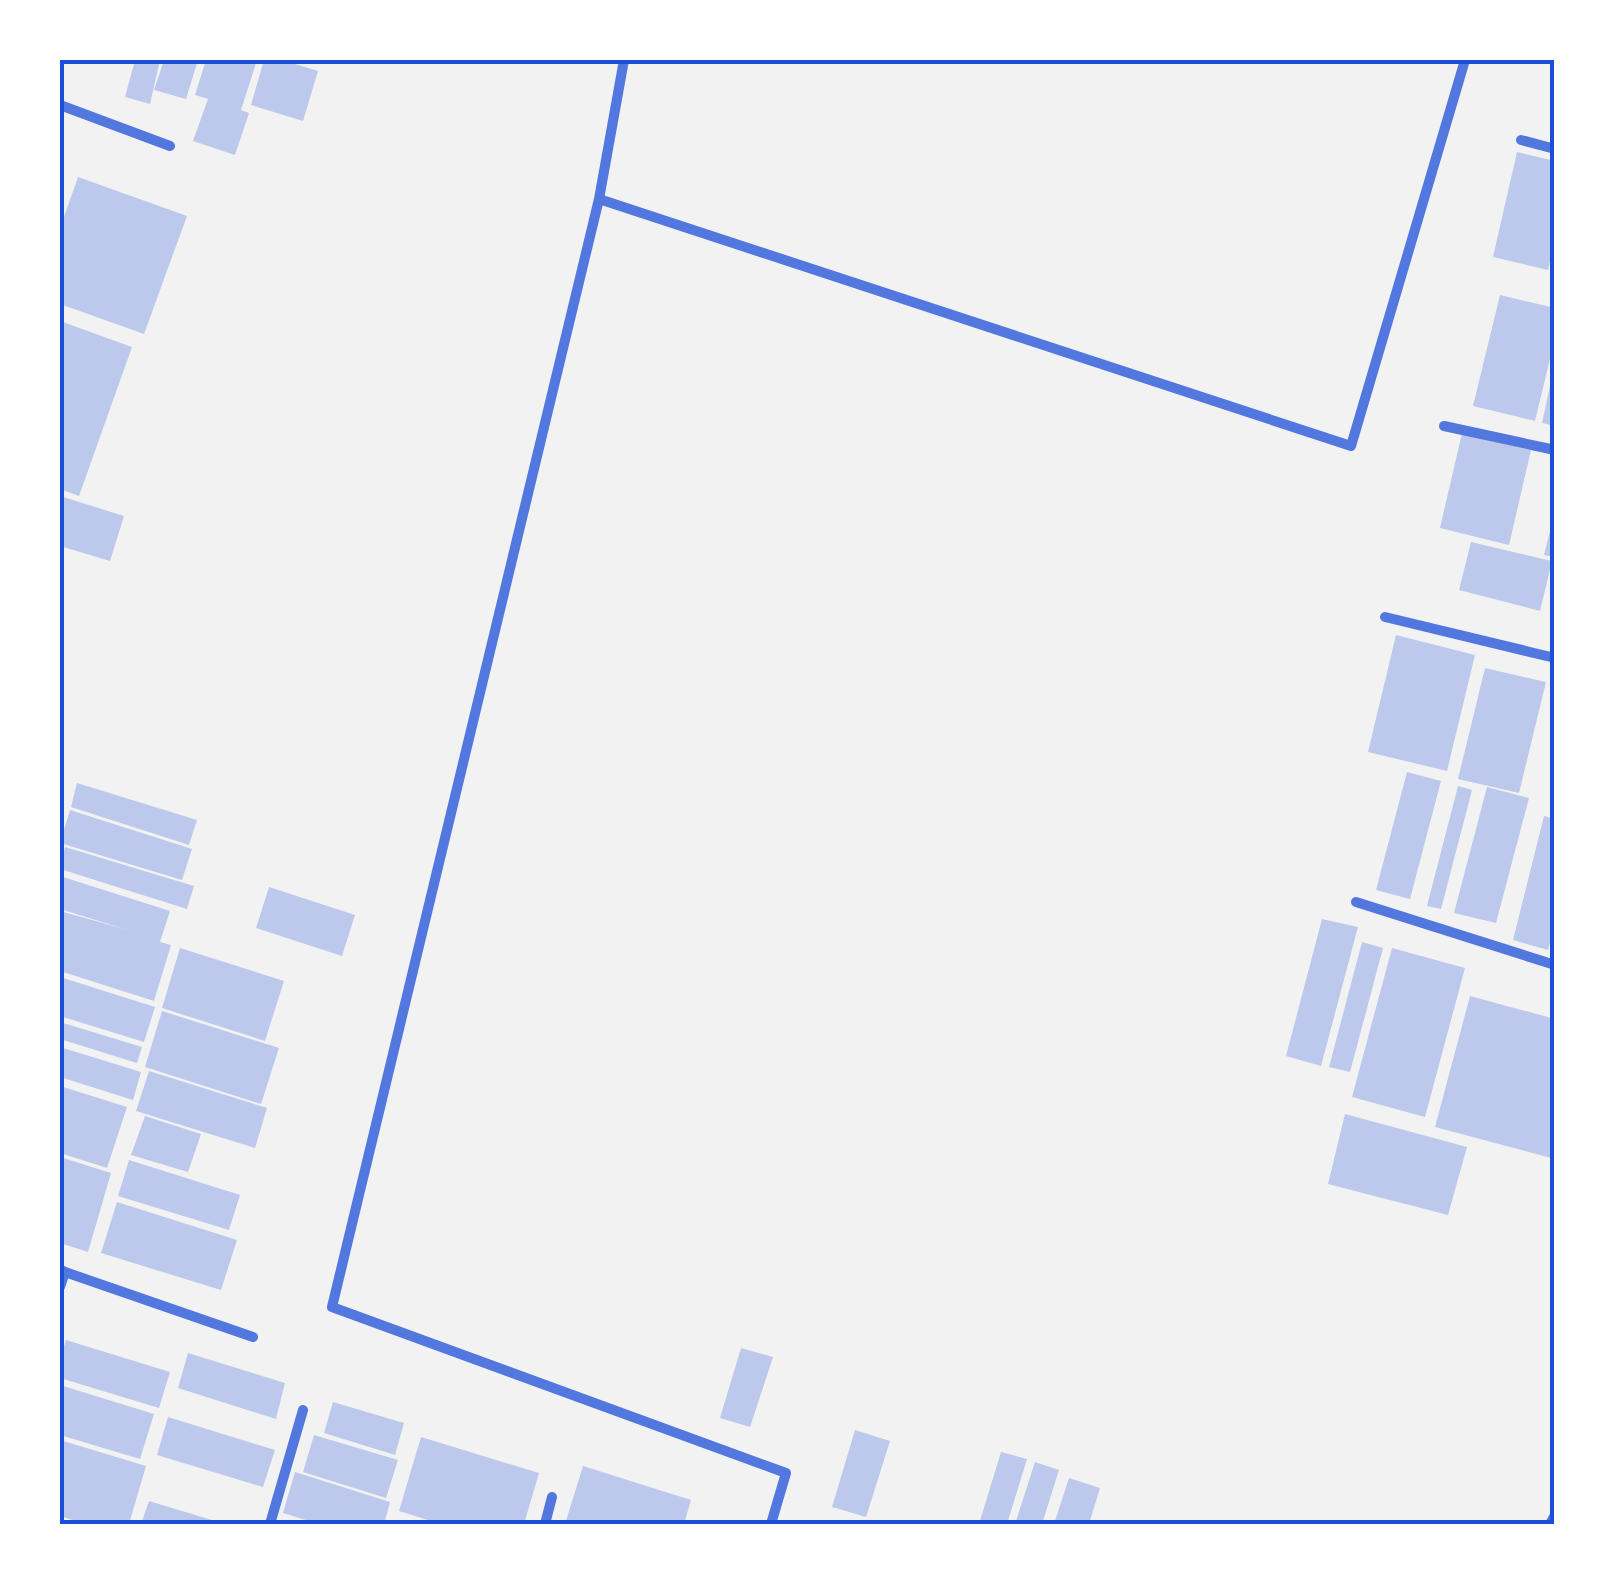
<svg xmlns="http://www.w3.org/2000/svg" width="1615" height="1584" viewBox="0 0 1615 1584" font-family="'DM Sans',sans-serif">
  <rect width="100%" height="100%" fill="#f2f2f2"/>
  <!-- building -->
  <path fill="#bdc9ec" d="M135,60H160L150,104L125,97Z
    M164,60H198L186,99L154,90Z
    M206,60H257L241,110L249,113L235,155L193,141L208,99L195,95Z
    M264,60H282L318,71L303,121L251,105Z
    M1517,152L1555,161V240L1548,270L1493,257Z
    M78,177L187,216L144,334L60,304V228Z
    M1500,295L1555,308V338L1535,421L1473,406Z
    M60,321L132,347L79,496L60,489Z
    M1553,372H1555V426L1542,423Z
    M1462,433L1531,450L1509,545L1440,528Z
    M60,496L124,516L110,561L60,546Z
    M1554,515H1555V557L1544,555Z
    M1471,542L1552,561L1540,611L1459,590Z
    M1396,635L1475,655L1447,771L1368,752Z
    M1485,668L1546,682L1519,793L1458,779Z
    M1407,772L1441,781L1410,899L1376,890Z
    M77,783L197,820L189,845L71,807Z
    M1458,786L1472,790L1441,909L1427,906Z
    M1487,787L1529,798L1496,923L1454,913Z
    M70,810L192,849L182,880L60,843Z
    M1544,816L1555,819V923L1548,950L1513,940Z
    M65,847L194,886L187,909L60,869Z
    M60,876L170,911L160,942L171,945L154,1001L60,971V911L128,930L60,909Z
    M269,887L355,915L342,956L256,928Z
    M1322,919L1358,927L1321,1066L1286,1056Z
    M1362,942L1383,948L1350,1072L1329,1067Z
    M180,948L284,981L265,1041L162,1008Z
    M1392,948L1465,968L1425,1117L1352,1097Z
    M60,977L155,1007L144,1042L60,1016Z
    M1470,996L1555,1019V1159L1435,1127Z
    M162,1011L279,1048L261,1104L145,1067Z
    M60,1022L142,1047L137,1063L60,1039Z
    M60,1047L141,1072L133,1100L60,1077Z
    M149,1071L267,1108L255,1148L136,1111Z
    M60,1086L127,1107L107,1168L60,1153Z
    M1345,1114L1467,1147L1448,1215L1328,1184Z
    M145,1116L201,1134L188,1172L131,1155Z
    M60,1157L111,1173L88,1252L60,1243Z
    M129,1160L240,1195L229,1230L118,1196Z
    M117,1202L237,1240L221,1290L101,1253Z
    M66,1340L170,1372L159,1408L60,1378V1359Z
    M741,1348L773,1357L750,1427L720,1418Z
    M188,1353L285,1383L276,1419L178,1388Z
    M60,1385L154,1414L140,1459L60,1435Z
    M333,1402L404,1423L395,1455L324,1433Z
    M168,1417L275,1450L263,1487L157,1455Z
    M855,1430L890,1441L866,1517L832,1507Z
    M314,1435L398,1460L386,1498L303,1472Z
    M421,1437L539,1473L524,1524H441L399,1511Z
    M60,1440L146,1466L129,1524H85L60,1516Z
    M1001,1452L1027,1459L1007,1524H979Z
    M1035,1462L1059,1470L1042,1524H1015Z
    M583,1466L691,1500L684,1524H565Z
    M295,1472L390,1502L384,1524H319L283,1513Z
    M1069,1478L1100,1488L1089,1524H1054Z
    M149,1501L222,1523V1524H141Z"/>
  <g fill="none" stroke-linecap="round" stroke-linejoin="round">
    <!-- minor -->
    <path stroke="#5277de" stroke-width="10" d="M624,60L599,199L1351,446L1465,60
      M60,105L170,146
      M1521,140L1555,149
      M599,199L332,1307L786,1473L771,1524
      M1444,426L1555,450
      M1385,617L1555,658
      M1356,902L1555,965
      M65,1272L253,1337
      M60,1287L65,1272L61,1270
      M270,1524L303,1410
      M545,1524L552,1497
      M1550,1524L1555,1515"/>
  </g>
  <!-- border -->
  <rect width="1615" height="1584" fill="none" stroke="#ffffff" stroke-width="125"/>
  <rect x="62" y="62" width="1490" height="1460" fill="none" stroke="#1d4ed8" stroke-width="4"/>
</svg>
